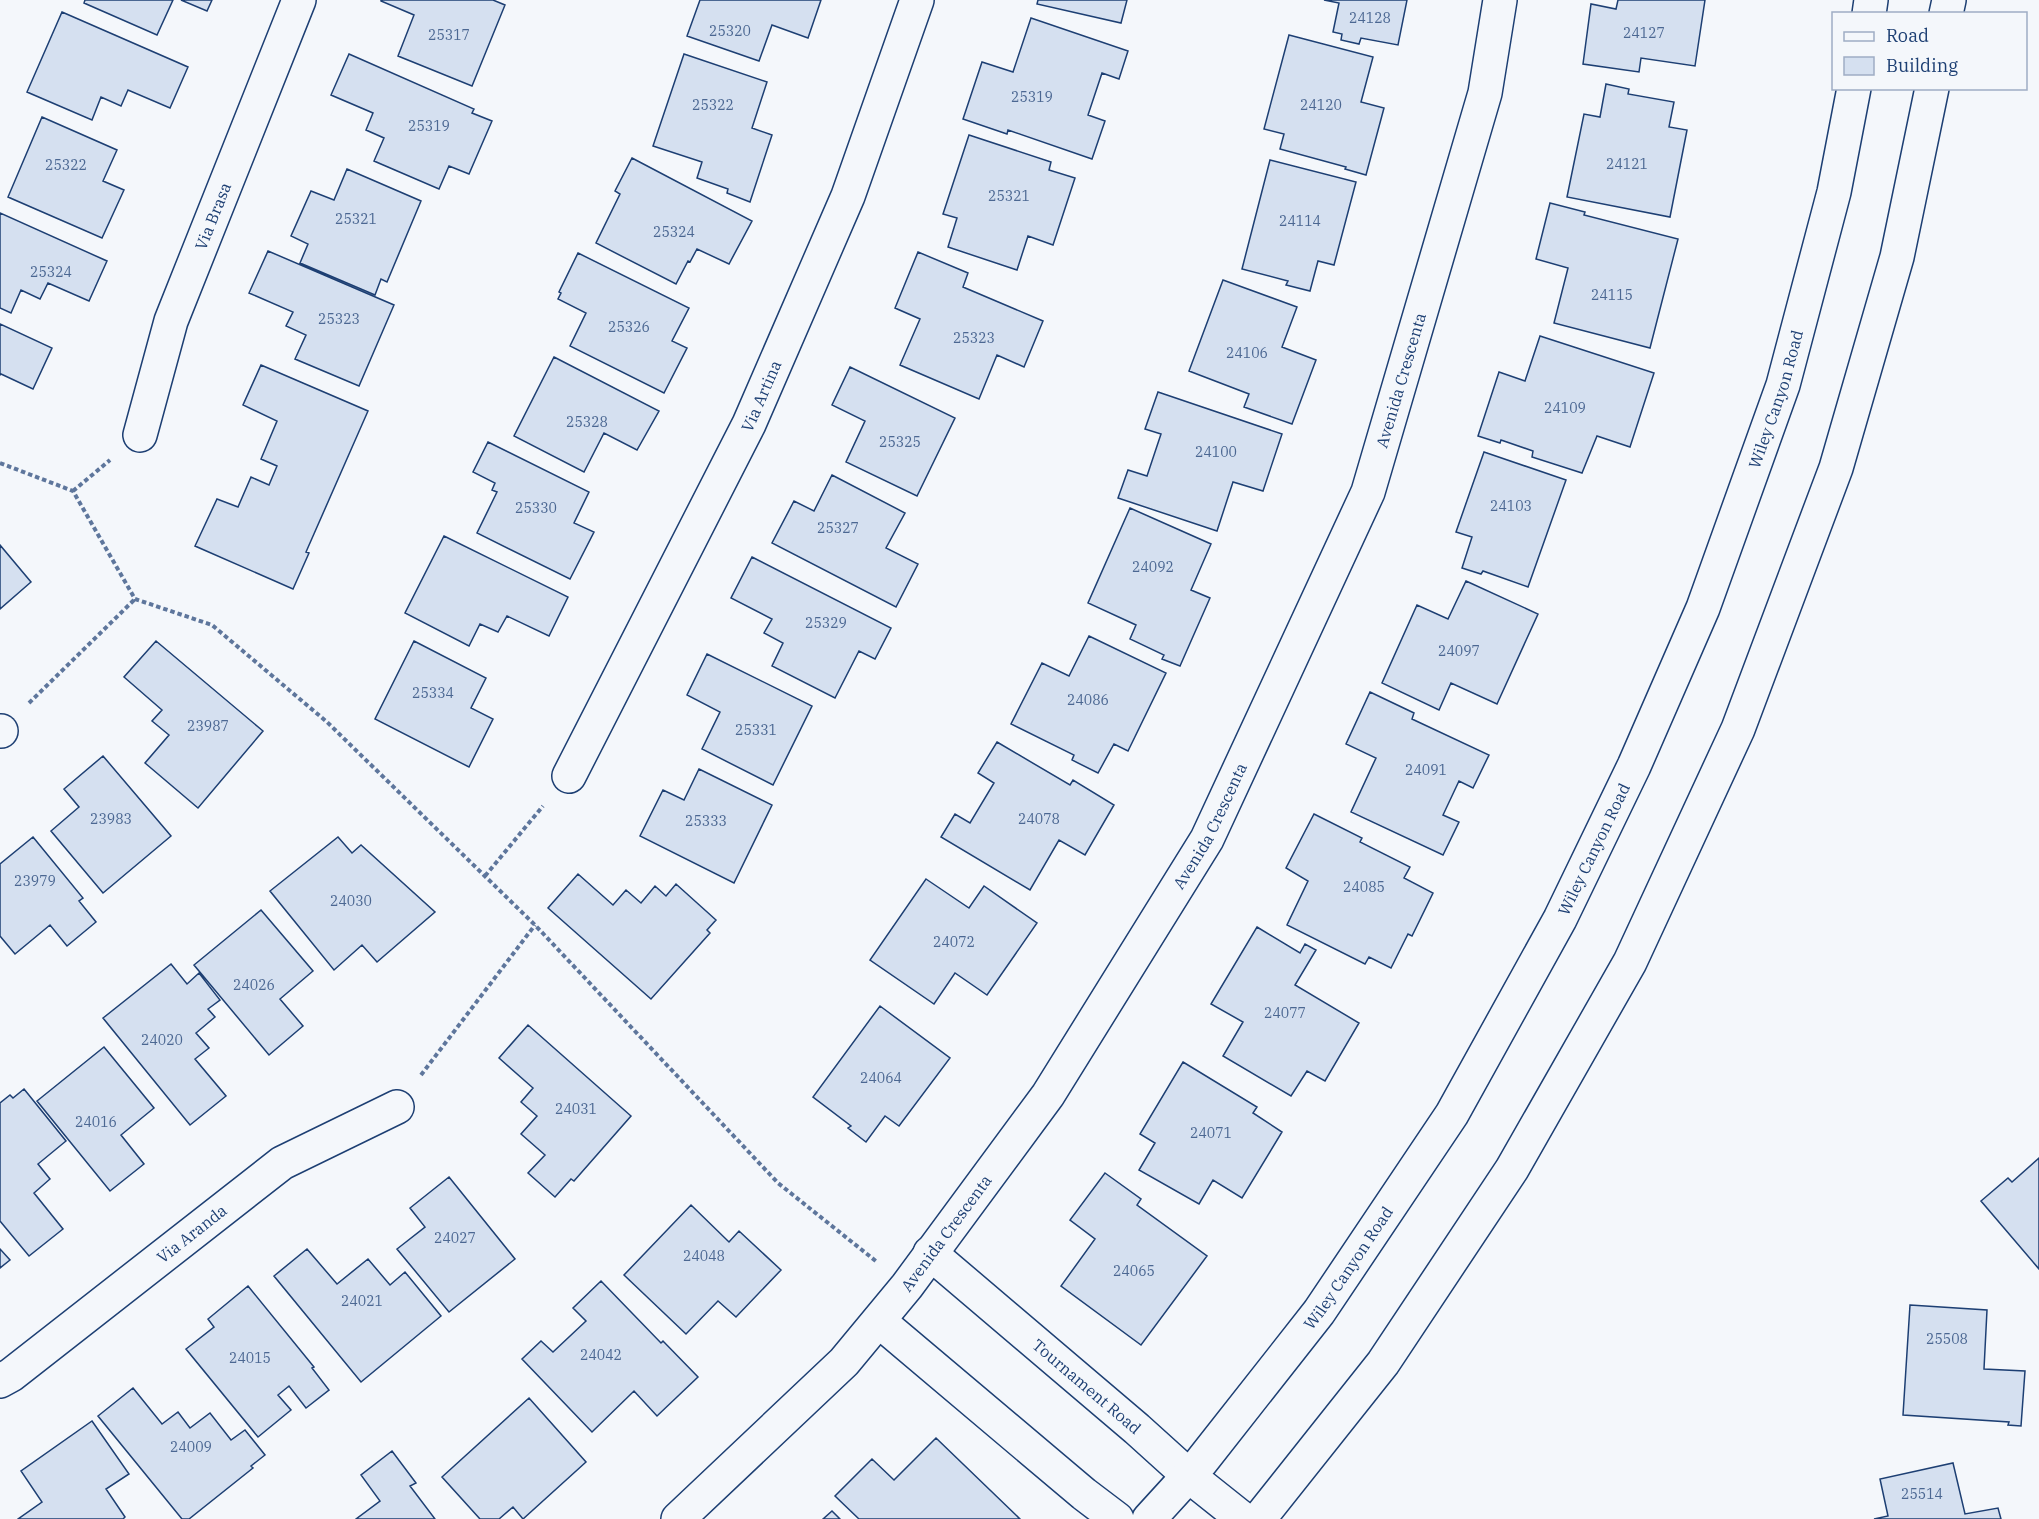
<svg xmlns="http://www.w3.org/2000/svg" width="2039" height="1519" viewBox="0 0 2039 1519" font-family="'IBM Plex Serif',serif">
  <rect width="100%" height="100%" fill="#f4f7fb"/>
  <!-- building -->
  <path fill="#d5e0f0" stroke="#1d3f73" stroke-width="1.5" d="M85,0H173L157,35L84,3Z
    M181,0H212L207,11Z
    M381,0H493L505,5L472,86L398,56L414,15L381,1Z
    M700,0H821L808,38L772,25L759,61L687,36Z
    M1038,0H1127L1121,23L1037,4Z
    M1324,0H1407L1398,45L1361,38L1359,44L1341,40L1342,34L1333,32L1339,3Z
    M1618,0H1705L1695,66L1641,58L1639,72L1583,64L1591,4L1616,9Z
    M62,12L188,67L170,108L128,90L121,106L101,97L92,120L27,92Z
    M1031,18L1128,51L1119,79L1102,73L1088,115L1105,121L1092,159L1008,130L1007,134L963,119L982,62L1013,72Z
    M1289,35L1373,57L1361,102L1384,108L1366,175L1345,169L1346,167L1280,149L1284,134L1264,129Z
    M349,54L474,109L472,113L492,121L469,174L449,166L439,189L374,161L384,138L366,130L373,113L331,95Z
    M684,54L767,82L752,128L772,135L750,202L727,193L728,189L697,178L702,162L653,146Z
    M1606,84L1629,89L1628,94L1674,102L1669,127L1687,130L1670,217L1567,197L1584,114L1600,117Z
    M42,117L117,150L103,181L124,190L102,238L8,197Z
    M969,135L1051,162L1049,170L1075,178L1053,245L1028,236L1017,270L948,247L957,218L943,214Z
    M632,158L752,221L729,264L697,249L690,262L688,261L676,284L596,243L620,194L615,191Z
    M1270,160L1356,182L1334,265L1318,261L1310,291L1286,285L1288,281L1242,269Z
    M347,169L421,201L387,282L381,279L375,295L300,263L308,244L291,236L311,191L334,200Z
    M1550,203L1585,212L1584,215L1678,239L1650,348L1554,323L1568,268L1536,259Z
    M0,213L107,261L89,301L48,283L40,299L21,290L11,313L0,308Z
    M268,251L394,305L359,386L295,359L306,335L286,326L293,312L249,293Z
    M918,252L968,273L963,287L1043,321L1024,367L997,355L979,399L900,365L920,319L895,308Z
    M578,253L689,308L672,341L687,348L664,393L570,346L586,313L558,299L561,293L559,292Z
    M1223,280L1297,307L1282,347L1316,360L1292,424L1244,407L1249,394L1189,371Z
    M0,324L52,348L33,389L1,374L0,375Z
    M1540,336L1654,373L1630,447L1597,436L1582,473L1532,457L1533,451L1501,440L1500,443L1478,436L1499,372L1525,381Z
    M554,357L659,411L637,450L604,433L584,472L514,436Z
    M261,365L368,411L306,552L309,553L293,589L195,546L217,499L238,507L251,477L269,485L277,466L261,459L277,421L243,405Z
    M850,367L955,418L917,496L846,462L865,421L832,405Z
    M1158,392L1282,434L1263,491L1233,482L1217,531L1118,498L1128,470L1147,476L1161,434L1145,429Z
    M488,442L589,492L574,523L594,532L570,579L477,533L497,492L492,490L495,483L473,472Z
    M1484,452L1566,480L1528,587L1483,571L1481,574L1462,568L1472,537L1456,532Z
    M832,475L905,513L886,548L918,564L896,607L772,543L794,501L814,511Z
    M1130,508L1211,544L1191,590L1210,598L1180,666L1162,659L1164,655L1130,639L1136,625L1088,603Z
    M444,536L568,597L549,636L507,616L498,632L480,624L469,646L405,613Z
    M0,545L31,582L0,609Z
    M752,557L891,628L875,659L859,651L835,698L772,666L783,643L764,633L772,619L731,598Z
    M1466,581L1538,614L1497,704L1451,683L1439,710L1382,683L1417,605L1448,619Z
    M1089,636L1166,673L1128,751L1114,744L1098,773L1072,760L1074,755L1011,724L1042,663L1069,676Z
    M156,641L263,731L198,808L145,763L169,735L152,721L162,710L124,677Z
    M414,641L486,678L471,708L493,719L469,767L375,719Z
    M707,654L812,706L773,785L702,749L720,712L687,695Z
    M1370,692L1414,713L1412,719L1489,755L1473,788L1459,781L1443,815L1459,822L1443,855L1351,812L1376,758L1346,744Z
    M997,742L1070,785L1073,780L1114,805L1085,855L1059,840L1030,890L941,837L955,814L970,823L994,783L978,773Z
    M103,756L171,836L103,893L51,831L79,807L64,789Z
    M699,769L772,805L734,883L640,836L663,790L684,800Z
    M1314,814L1362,838L1360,842L1410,867L1404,878L1433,893L1412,936L1408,934L1391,968L1369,957L1365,964L1287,925L1308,881L1286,868Z
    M33,837L83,898L79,901L96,922L67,946L50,925L15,954L0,936V864Z
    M338,837L352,853L361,845L435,912L377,962L362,945L334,970L270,891Z
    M578,874L613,905L626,890L641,903L655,886L666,896L676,884L716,920L707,930L710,933L651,999L548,908Z
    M926,879L969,908L984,886L1037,923L987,995L955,973L934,1004L870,960Z
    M261,910L313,971L280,999L303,1026L269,1055L194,965Z
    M1257,927L1300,953L1305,944L1316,950L1295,985L1359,1023L1325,1081L1307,1071L1291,1096L1223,1056L1243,1022L1211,1004Z
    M171,964L187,984L199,973L220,1000L208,1009L215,1017L196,1033L209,1048L195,1059L226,1096L190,1125L103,1018Z
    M880,1006L950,1058L899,1126L885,1116L866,1142L848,1128L851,1126L813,1097Z
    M528,1025L631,1116L574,1181L571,1179L555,1197L528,1173L545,1155L521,1134L537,1116L521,1102L533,1088L499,1058Z
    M104,1047L154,1108L121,1135L144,1164L110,1191L37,1101Z
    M1183,1062L1257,1107L1253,1113L1282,1132L1242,1198L1213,1180L1199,1204L1139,1170L1155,1143L1140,1134Z
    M24,1089L66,1141L38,1164L50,1179L34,1193L63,1229L29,1256L0,1221V1103L10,1095L13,1098Z
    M2039,1158V1269L1981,1201L2008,1178L2012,1182Z
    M1105,1173L1141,1199L1137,1205L1207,1256L1141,1345L1061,1286L1095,1239L1070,1220Z
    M449,1177L515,1259L449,1312L397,1249L425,1227L410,1208Z
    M691,1205L729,1242L739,1231L781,1270L736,1317L718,1301L686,1334L624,1275Z
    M0,1249L10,1260L0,1268Z
    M307,1249L337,1284L368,1259L390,1285L405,1272L441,1316L361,1382L274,1276Z
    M601,1281L661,1343L663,1341L698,1377L657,1416L634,1391L592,1432L522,1359L541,1341L553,1352L586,1321L573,1308Z
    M248,1286L314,1367L312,1368L329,1390L306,1408L289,1386L278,1395L291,1410L258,1437L186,1349L214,1327L208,1319Z
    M1910,1305L1987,1310L1984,1369L2025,1371L2021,1426L2008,1425L2009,1422L1903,1415Z
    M133,1388L162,1424L178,1412L190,1428L210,1413L231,1440L245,1430L265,1455L251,1466L253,1468L189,1519H182L98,1416Z
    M529,1398L586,1462L523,1519L513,1507L499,1519H480L442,1477Z
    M92,1421L129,1474L106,1489L125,1517L123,1519H18L42,1502L21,1471Z
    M936,1438L1020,1519H859L835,1496L872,1459L894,1480Z
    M392,1451L416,1483L410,1486L435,1519H356L380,1501L361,1475Z
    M1953,1463L1965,1514L1998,1508L2001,1519H1874L1888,1516L1880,1479Z
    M832,1511L840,1519H823Z"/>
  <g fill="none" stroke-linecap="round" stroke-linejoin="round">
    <defs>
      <g id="street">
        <path id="s1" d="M140,435L171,321L299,0"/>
        <path d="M0,731H1"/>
        <path id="s2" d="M569,776L749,424L848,196L917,0"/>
        <path id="s3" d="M930,1253L1137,1429L1189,1476L1243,1519"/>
        <path d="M879,1321L1084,1494L1117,1519"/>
        <path id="s4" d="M0,1381L11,1375L282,1163L397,1107"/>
        <path id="s5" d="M678,1519L844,1362L907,1286L1048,1095L1207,839L1368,492L1485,93L1500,0"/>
      </g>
      <g id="secondary">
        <path d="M1869,14L1871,0"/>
        <path d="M1946,14L1949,0"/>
        <path id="s6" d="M1149,1519L1201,1462L1319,1312L1452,1114L1560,919L1634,766L1703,608L1783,385L1834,192L1854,88"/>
        <path d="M1259,1519L1383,1363L1512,1169L1630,962L1738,729L1836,468L1897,257L1932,88"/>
      </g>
    </defs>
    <!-- street casing -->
    <use href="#street" stroke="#1d3f73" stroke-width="36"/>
    <!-- secondary casing -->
    <use href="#secondary" stroke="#1d3f73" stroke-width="36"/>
    <!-- path -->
    <path stroke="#5e769c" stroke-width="4" stroke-dasharray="4.5 3" stroke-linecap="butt" d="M0,463L73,491L135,599L212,625L327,722L535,925L778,1183L877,1262
      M73,491L110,460
      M29,703L135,599
      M485,876L543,806
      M421,1075L535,925"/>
    <!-- street -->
    <use href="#street" stroke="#f4f7fb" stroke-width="33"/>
    <!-- secondary -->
    <use href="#secondary" stroke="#f4f7fb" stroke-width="33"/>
  </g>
  <g text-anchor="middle" stroke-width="4.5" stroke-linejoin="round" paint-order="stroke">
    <!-- number labels -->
    <g font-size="14" fill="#4b6792">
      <text x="1370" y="23">24128</text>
      <text x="730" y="36">25320</text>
      <text x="1644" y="38">24127</text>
      <text x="449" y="40">25317</text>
      <text x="1032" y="102">25319</text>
      <text x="713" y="110">25322</text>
      <text x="1321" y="110">24120</text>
      <text x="429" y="131">25319</text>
      <text x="1627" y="169">24121</text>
      <text x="66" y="170">25322</text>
      <text x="1009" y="201">25321</text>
      <text x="356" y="224">25321</text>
      <text x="1300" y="226">24114</text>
      <text x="674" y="237">25324</text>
      <text x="51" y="277">25324</text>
      <text x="1612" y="300">24115</text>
      <text x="339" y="324">25323</text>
      <text x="629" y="332">25326</text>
      <text x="974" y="343">25323</text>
      <text x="1247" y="358">24106</text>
      <text x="1565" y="413">24109</text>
      <text x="587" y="427">25328</text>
      <text x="900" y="447">25325</text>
      <text x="1216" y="457">24100</text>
      <text x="1511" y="511">24103</text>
      <text x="536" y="513">25330</text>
      <text x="838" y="533">25327</text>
      <text x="1153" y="572">24092</text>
      <text x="826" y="628">25329</text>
      <text x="1459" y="656">24097</text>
      <text x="433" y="698">25334</text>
      <text x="1088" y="705">24086</text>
      <text x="208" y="731">23987</text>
      <text x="756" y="735">25331</text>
      <text x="1426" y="775">24091</text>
      <text x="111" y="824">23983</text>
      <text x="1039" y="824">24078</text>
      <text x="706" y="826">25333</text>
      <text x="35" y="886">23979</text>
      <text x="1364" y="892">24085</text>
      <text x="351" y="906">24030</text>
      <text x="954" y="947">24072</text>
      <text x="254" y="990">24026</text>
      <text x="1285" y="1018">24077</text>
      <text x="162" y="1045">24020</text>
      <text x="881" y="1083">24064</text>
      <text x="576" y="1114">24031</text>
      <text x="96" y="1127">24016</text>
      <text x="1211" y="1138">24071</text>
      <text x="455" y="1243">24027</text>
      <text x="704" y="1261">24048</text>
      <text x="1134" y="1276">24065</text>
      <text x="362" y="1306">24021</text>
      <text x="1947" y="1344">25508</text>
      <text x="601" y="1360">24042</text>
      <text x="250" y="1363">24015</text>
      <text x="191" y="1452">24009</text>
      <text x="1922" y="1499">25514</text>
    </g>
    <!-- street labels -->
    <g font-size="16" fill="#1d3f73" stroke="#f4f7fb">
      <text dy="6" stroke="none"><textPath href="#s1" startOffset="231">Via Brasa</textPath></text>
      <text dy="6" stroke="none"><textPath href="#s5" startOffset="1365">Avenida Crescenta</textPath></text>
      <text dy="6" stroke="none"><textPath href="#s2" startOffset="426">Via Artina</textPath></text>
      <text dy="6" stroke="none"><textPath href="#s6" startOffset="1293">Wiley Canyon Road</textPath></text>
      <text dy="6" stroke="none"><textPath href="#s5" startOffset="879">Avenida Crescenta</textPath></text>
      <text dy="6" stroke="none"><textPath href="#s6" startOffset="807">Wiley Canyon Road</textPath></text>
      <text dy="6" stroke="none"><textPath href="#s4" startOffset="242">Via Aranda</textPath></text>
      <text dy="6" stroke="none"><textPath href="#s5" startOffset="393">Avenida Crescenta</textPath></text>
      <text dy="6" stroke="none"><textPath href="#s6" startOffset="321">Wiley Canyon Road</textPath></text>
      <text dy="6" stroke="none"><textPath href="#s3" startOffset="206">Tournament Road</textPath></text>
    </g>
  </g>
  <!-- legend -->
  <rect x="1832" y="12" width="195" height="78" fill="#f4f7fb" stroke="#9eadc5" stroke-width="1.5"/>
  <rect x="1844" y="32" width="30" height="9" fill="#f4f7fb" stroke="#9eadc5" stroke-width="1.5"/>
  <text x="1886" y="42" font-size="18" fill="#1d3f73">Road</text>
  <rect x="1844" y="57" width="30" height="18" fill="#d5e0f0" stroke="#9eadc5" stroke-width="1.5"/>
  <text x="1886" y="72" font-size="18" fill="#1d3f73">Building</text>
</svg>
